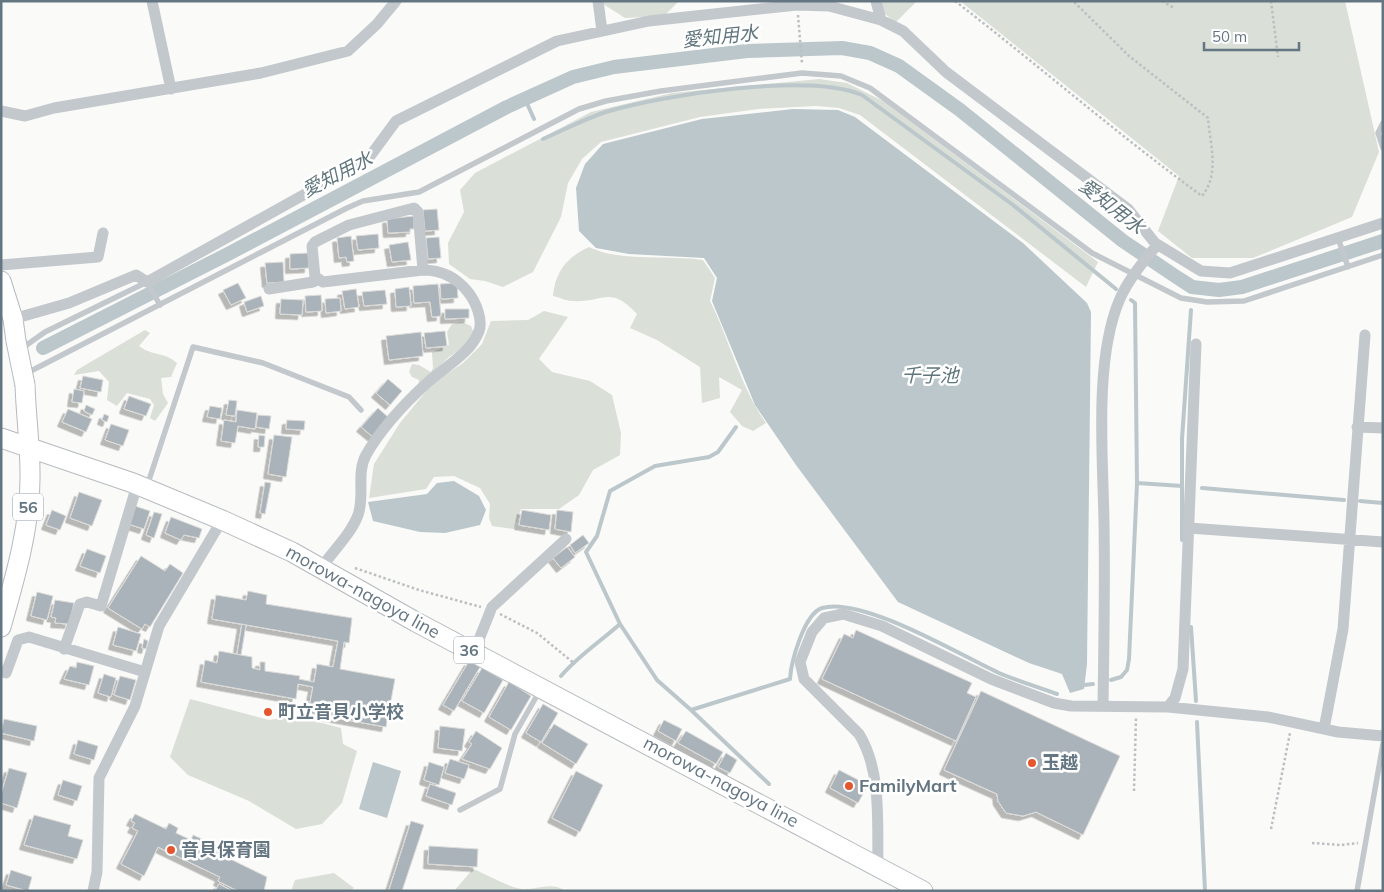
<svg xmlns="http://www.w3.org/2000/svg" width="1384" height="892" viewBox="0 0 1384 892" font-family="Mulish,'Noto Sans JP',sans-serif">
  <defs>
    <filter id="shadow"><feDropShadow dx="-4.5" dy="4.5" stdDeviation="0" flood-color="#0004"/></filter>
  </defs>
  <rect width="100%" height="100%" fill="#fafaf8"/>
  <!-- green -->
  <path fill="#dadfd7" d="M603,1H679L664,16L625,18L603,4Z
    M880,1H917L896,22L885,14Z
    M960,1H1345L1379,152L1352,217L1253,258H1192L1158,231L1179,176Z
    M819,79L847,83L883,101L1098,262L1086,287L860,115L839,108L816,106L758,109L700,117L601,142L582,159L568,183L561,217L533,272L503,287L485,281L470,279L449,264L448,243L464,212L460,190L475,173L591,112L672,93Z
    M589,247C619,262 669,255 703,260L715,278L710,301C730,341 740,386 766,423L753,431L742,426L730,412L742,390L719,377L720,398L702,403L700,367L657,340L630,328L637,314C610,284 603,303 572,301C566,301 559,297 553,296C555,272 567,257 589,247Z
    M544,311L568,317L539,359L552,372L590,381L612,395L621,433L620,455L593,470L579,495L559,509H521L514,529L492,526L489,518L490,504L480,488L454,476L434,477L426,489L369,498L374,464L400,423L432,384L463,363L482,344L491,321L528,320Z
    M462,322L471,326L474,333L467,345L449,357L418,387L419,380L412,377L409,372L412,364L419,365L431,372L433,368L432,352L449,345L447,332L452,324Z
    M145,330L150,333L139,346C154,357 163,351 177,363L171,377L161,378L163,394L168,403L155,421L150,418L154,405L150,399L127,393L117,406L107,400L109,382L99,371L74,375L77,370Z
    M190,699L269,720L295,716L341,728L343,744L357,751L342,803L322,824L296,829L249,801L188,775L170,757Z
    M473,869C486,874 510,888 522,889C536,890 553,881 565,891H454Z
    M334,873L354,888L350,891H291L295,880Z"/>
  <!-- water -->
  <path fill="#bbc7cb" d="M793,109L838,110L855,117L1023,243L1087,303L1091,312L1087,664L1084,689L1070,693L1062,674L1029,663L898,602L796,465L755,405L712,301L717,278L704,258L629,254L596,248L579,231L576,188L585,164L603,144L702,119Z
    M454,481L479,496L486,510L480,525L445,533L420,532L373,521L368,502L427,494L437,483Z
    M373,762L401,771L387,818L359,809Z"/>
  <g fill="none" stroke-linecap="round" stroke-linejoin="round">
    <!-- stream -->
    <path stroke="#bbc7cb" stroke-width="4" d="M525,99L534,119
      M543,139C564,130 584,119 606,112C661,95 810,72 862,95L1013,205L1116,289
      M1192,289V287
      M736,427L718,452L709,457L655,466L610,491L597,536L586,552L620,624L657,680L691,710L769,784
      M1137,483L1182,486
      M1202,488L1344,500
      M1360,501L1383,503
      M1182,540V439L1191,310
      M1191,627L1196,701
      M561,676C578,656 601,641 620,624
      M1111,680L1121,677L1127,670L1129,659L1137,483L1135,303L1131,300
      M1084,685L1093,684
      M691,710L790,679C791,662 804,614 822,608C862,596 960,655 999,673C1018,681 1038,687 1057,694
      M1197,722L1205,891"/>
    <!-- canal -->
    <path stroke="#bbc7cb" stroke-width="14" d="M43,348L228,254L507,107L573,77L614,67L747,51L842,48L870,53L899,66L960,110L1123,241L1175,276L1192,287L1219,290L1242,287L1383,241"/>
  </g>
  <!-- building -->
  <path fill="#aab3b9" stroke="#dcdcda" filter="url(#shadow)" d="M437,209L439,230L425,231L423,210Z
    M414,216V229H410V232L388,233L387,219Z
    M378,234L379,248L358,250L356,236Z
    M351,236L354,261L347,262L346,257L339,258L337,238Z
    M439,237L441,258L428,259L426,238Z
    M408,242L411,260L392,262L389,245Z
    M308,253L309,268L290,269V254Z
    M283,262L284,282L267,283L265,263Z
    M238,283L246,298L231,305L223,290Z
    M457,283L458,298L441,299L440,284Z
    M438,284L441,316L432,317L430,302L414,303L413,286Z
    M409,287L411,306L396,307L395,289Z
    M356,289L359,307L345,309L342,291Z
    M385,290L387,304L364,306L362,292Z
    M321,295L322,311L306,312L305,296Z
    M261,296L264,306L247,312L244,302Z
    M340,298L341,311L326,313L325,299Z
    M281,299L303,300L302,315L280,314Z
    M445,309H469V318L445,319Z
    M445,331L447,346L426,348L424,333Z
    M421,332L423,356L389,360L386,336Z
    M83,376L103,380L101,392L80,388Z
    M388,379L402,391L390,405L376,393Z
    M74,389L84,391L82,403L72,402Z
    M129,396L151,404L146,416L124,409Z
    M229,400L237,401L235,416L226,415Z
    M86,405L95,409L92,415L84,411Z
    M210,406L222,408L220,419L207,417Z
    M378,408L389,418L373,437L361,427Z
    M68,409L92,419L86,432L62,422Z
    M237,410L257,413L255,429L238,426L235,443L221,441L224,420L236,422Z
    M104,414L109,416L107,422L102,420Z
    M258,415L271,416L269,429L256,427Z
    M287,420L305,421L304,430L286,429Z
    M111,424L129,430L123,446L105,440Z
    M259,435L265,436L264,447H258Z
    M274,435L292,437L286,477L268,474Z
    M265,482L271,483L265,514L260,513Z
    M79,492L102,500L92,526L70,518Z
    M135,506L150,511L144,529L128,524Z
    M52,510L66,516L60,530L46,525Z
    M522,510L551,515L549,530L519,525Z
    M557,510L573,512L571,532L555,529Z
    M154,512L162,514L154,538L146,535Z
    M171,517L202,529L199,538L184,535L181,540L165,533Z
    M583,535L589,543L575,553L570,545Z
    M567,547L575,557L561,568L553,558Z
    M87,549L106,556L100,573L80,566Z
    M141,556L165,571L170,564L183,573L150,627L145,624L142,629L108,608Z
    M248,591L267,595L266,604L352,618L349,643L344,642L340,669L395,679L386,727L308,713L313,687L298,684L296,699L201,682L205,660L217,663L219,651L252,657V668L260,670V662H265V671L300,676L299,679L314,682L317,664L333,667L338,641L212,619L216,595L246,600Z
    M37,592L53,596L47,620L31,616Z
    M55,600L74,603L69,624L55,623L56,618L51,617Z
    M242,624L246,625L241,655L237,654Z
    M118,627L141,634L136,651L113,645Z
    M856,630L972,683L967,693L976,697L956,741L822,679L844,634L853,638Z
    M144,639L148,641L146,649L142,648Z
    M469,661L480,667L454,711L443,705Z
    M77,662L94,666L89,685L64,679L70,666L76,668Z
    M482,668L503,680L484,713L462,701Z
    M104,674L116,678L111,697L98,693Z
    M120,676L136,680L130,700L114,695Z
    M509,682L531,696L511,730L489,717Z
    M981,691L1120,756L1083,835L1036,812L1023,816L1006,813L998,801L997,794L944,770Z
    M543,704L558,713L541,742L526,733Z
    M4,719L37,726L34,741L1,733Z
    M664,720L682,729L676,741L658,731Z
    M554,724L588,744L576,764L542,743Z
    M440,726L465,729L462,751L438,748Z
    M476,731L502,748L490,769L462,759L472,744L469,742Z
    M686,731L723,752L716,764L678,743Z
    M78,740L98,746L94,760L74,754Z
    M726,753L737,760L730,773L718,767Z
    M450,759L469,765L464,779L445,773Z
    M429,762L444,767L439,785L424,780Z
    M9,768L27,773L17,808L1,803V794Z
    M839,770L868,785L858,803L830,788Z
    M576,771L603,785L580,832L552,818Z
    M63,780L82,786L77,801L58,795Z
    M430,784L456,793L452,805L426,796Z
    M135,814L166,829L169,823L178,828L176,833L191,840L193,835L202,839L199,844L215,852L217,847L226,851L224,856L267,877L264,891H238L218,881L220,877L158,847L144,876L121,864L138,831L132,828L135,823L131,821Z
    M34,815L71,825L68,836L83,840L77,859L24,845Z
    M411,821L424,825L402,891H392L389,890Z
    M429,846L478,849L477,867L428,864Z
    M11,870L32,877L28,891L6,885Z
    M219,884L232,891H215Z"/>
  <g fill="none" stroke-linecap="round" stroke-linejoin="round">
    <defs>
      <path id="primary" d="M1,281L13,319L16,341
        M1,438L133,483L222,520L292,552L416,622L923,891
        M1,627C15,578 31,524 30,473C30,444 26,415 25,385"/>
    </defs>
    <!-- primary casing -->
    <use href="#primary" stroke="#b5babe" stroke-width="21"/>
    <!-- path -->
    <path stroke="#bbbfc2" stroke-width="2.5" stroke-dasharray="2.5 2.5" stroke-linecap="butt" d="M955,1C1038,65 1117,134 1202,196C1220,174 1210,144 1208,118L1129,56L1073,1
      M1162,1L1174,8
      M1271,1L1278,57
      M798,15L802,64
      M355,568L419,590L481,607
      M500,614L537,633L575,664
      M1134,791L1136,717
      M1271,829L1290,733
      M1312,843L1341,845L1358,843"/>
    <!-- lane -->
    <path stroke="#c3c8cc" stroke-width="5.5" d="M1383,123L1378,133L1383,148
      M1338,238L1348,267
      M21,349L45,332L147,282L160,305
      M27,373L347,208L363,201L419,192L579,109L606,101L661,91L802,73L841,76L870,88L1092,253L1181,298L1207,302L1244,301L1383,255
      M147,486L193,347L263,363L349,397L361,410
      M460,810L500,789L515,734L539,692
      M1357,891L1383,744"/>
    <!-- street -->
    <path stroke="#c3c8cc" stroke-width="11" d="M152,1L171,89
      M598,1L602,31
      M881,20L903,31L946,72L1128,209L1155,243L1201,271L1230,273L1383,223
      M1,111L25,116L54,108L261,73L348,51L377,24L396,1
      M1,265L98,257L103,233
      M269,289L313,282L319,279
      M13,319L69,303L136,275L147,282L368,159L396,121L557,41L649,21L797,5L829,6L881,20L876,1
      M1357,427L1383,428
      M1189,528L1383,542
      M321,568C333,551 351,534 358,515C365,496 356,473 366,455C382,427 405,403 428,382C445,367 471,353 479,331C483,320 476,302 468,292C456,277 442,270 423,270L323,282L315,277L312,246L315,242L349,225L414,208L418,212L423,270
      M64,649L80,604L87,602L101,606L137,485
      M474,652L492,607L566,539
      M1,671L6,673L18,640L29,637L145,672
      M1103,705C1104,644 1105,584 1104,523C1103,458 1094,361 1119,301C1127,281 1143,262 1157,245
      M1168,707L1175,698L1183,669L1196,344
      M1324,729L1343,629L1365,335
      M878,865C877,823 882,771 859,734L804,679L800,662L812,632L824,618L843,614L882,626L991,679L1054,703L1071,706L1168,707L1268,717L1338,732L1383,736
      M93,891L97,872L99,778L135,706L159,626L222,520"/>
    <!-- primary -->
    <use href="#primary" stroke="#fff" stroke-width="19"/>
    <defs>
      <path id="primary-bridge" d="M16,341L25,385"/>
    </defs>
    <!-- primary-bridge casing -->
    <use href="#primary-bridge" stroke="#b5babe" stroke-width="21" stroke-linecap="butt"/>
    <!-- primary-bridge -->
    <use href="#primary-bridge" stroke="#fff" stroke-width="19"/>
  </g>
  <!-- markers -->
  <g fill="#e4572e" stroke="#fff" stroke-width="2">
    <circle cx="268" cy="712" r="5"/>
    <circle cx="1032" cy="763" r="5"/>
    <circle cx="849" cy="786" r="5"/>
    <circle cx="171" cy="850" r="5"/>
  </g>
  <g text-anchor="middle" stroke-width="5" stroke-linejoin="round" paint-order="stroke">
    <!-- shield labels -->
    <g fill="#fff" stroke="#939fa8" stroke-width="1">
      <rect x="13" y="493.5" width="30" height="27" rx="4"/>
      <rect x="454" y="636.5" width="30" height="27" rx="4"/>
    </g>
    <g font-size="16" font-weight="bold" fill="#657683">
      <text x="28" y="513">56</text>
      <text x="469" y="656">36</text>
    </g>
    <!-- street labels -->
    <g font-size="18" fill="#657683" stroke="#fff">
      <text transform="translate(363 592) rotate(29)" y="6">morowa-nagoya line</text>
      <text transform="translate(721 782) rotate(28)" y="6">morowa-nagoya line</text>
    </g>
    <!-- poi labels -->
    <g font-size="18" font-weight="bold" fill="#657683" stroke="#fff" text-anchor="start">
      <text x="278" y="718">町立音貝小学校</text>
      <text x="1042" y="769">玉越</text>
      <text x="859" y="792">FamilyMart</text>
      <text x="181" y="856">音貝保育園</text>
    </g>
    <!-- water labels -->
    <g font-size="19" font-style="italic" fill="#60757c" stroke="#fff">
      <text transform="translate(720 36) rotate(-6)" y="7">愛知用水</text>
      <text transform="translate(337 174) rotate(-27)" y="7">愛知用水</text>
      <text transform="translate(1112 206) rotate(38)" y="7">愛知用水</text>
      <text x="930" y="382">千子池</text>
    </g>
  </g>
  <!-- border -->
  <rect width="1384" height="892" fill="none" stroke="#657683" stroke-width="5"/>
  <!-- scale -->
  <path d="M1204 42v8h95v-8" fill="none" stroke="#657683" stroke-width="2.5"/>
  <text x="1212" y="42" font-size="15" fill="#657683" stroke="#ffffff" stroke-width="4" paint-order="stroke">50 m</text>
</svg>
